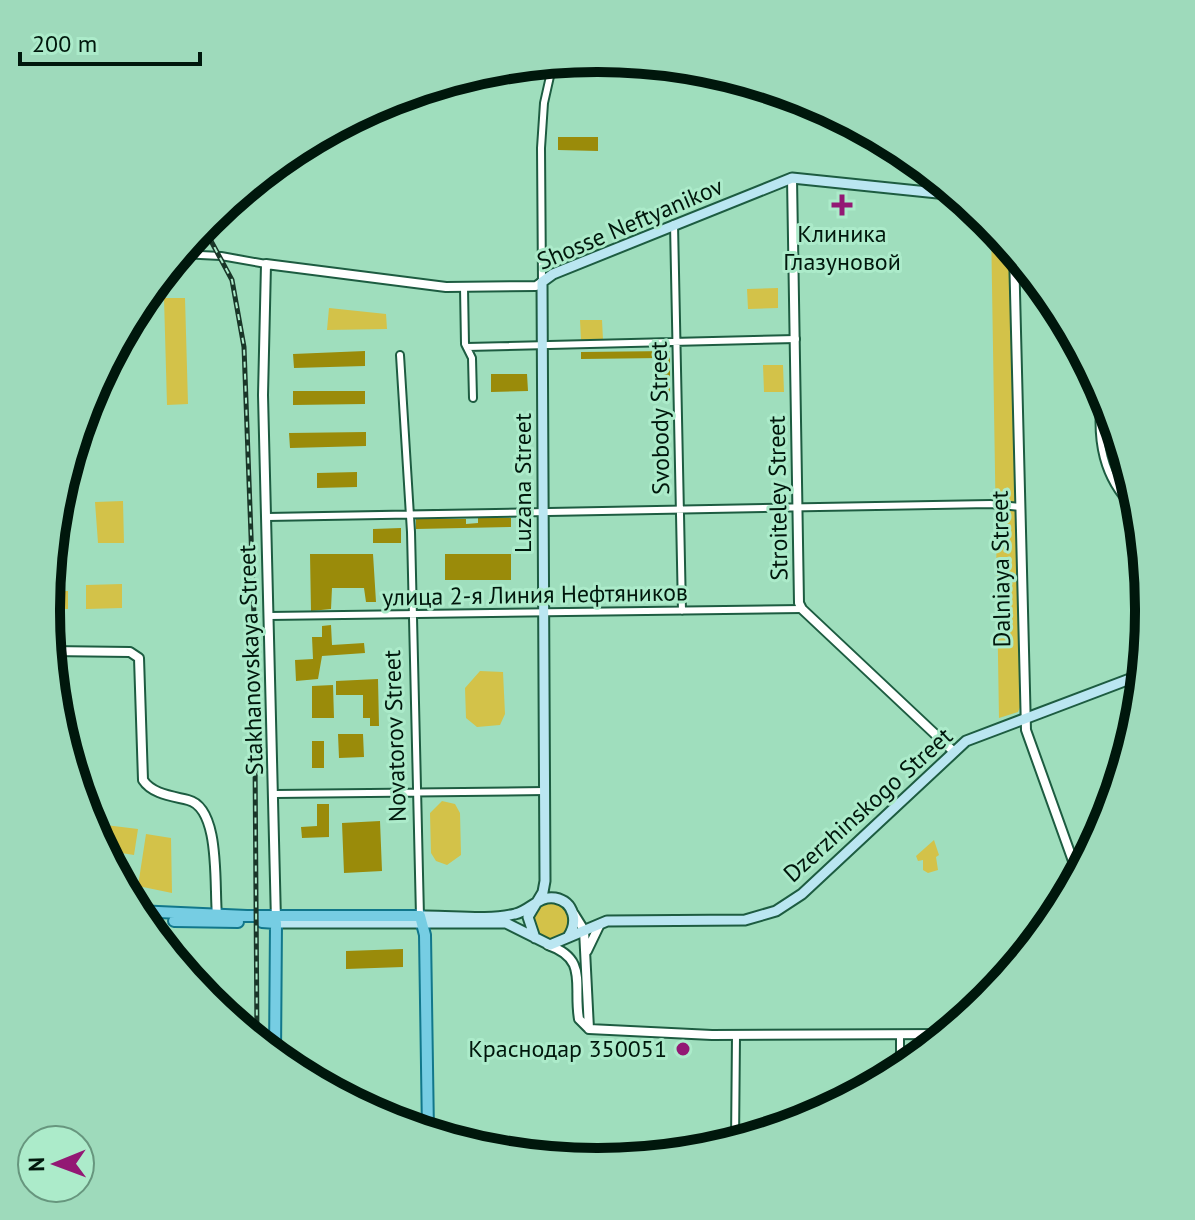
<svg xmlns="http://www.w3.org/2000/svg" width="1195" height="1220" viewBox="0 0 1195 1220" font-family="'PT Sans',sans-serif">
  <rect width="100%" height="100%" fill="#9fdebd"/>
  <!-- green -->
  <path fill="#d3c249" d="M991,224L1011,248L1021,705L1018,712L999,718Z
    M778,288V308L748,309L747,289Z
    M164,298H185L188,404L167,405Z
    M329,308L386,314L387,329L327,330Z
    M580,320H602L603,340H581Z
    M763,365H783L784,392H764Z
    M123,501L124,543H98L95,502Z
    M122,584V608L86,609V585Z
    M48,591H68V609H46Z
    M480,671L503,672L505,714L500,725L477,727L466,718L465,688Z
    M442,801L455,804L460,813L461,855L447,865L436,861L431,853L430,813Z
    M89,823L138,829L134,855L103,850Z
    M146,834L171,838L172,893L138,886Z
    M934,840L939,855L936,857L938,870L928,873L923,870V860L918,861L916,856Z
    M533 921a18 18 0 1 1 36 0a18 18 0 1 1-36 0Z"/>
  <!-- forest -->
  <path fill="#9a8b0a" d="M558,137H598V151L558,150Z
    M365,351V366L294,368L293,354Z
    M670,351V396H663L662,358L581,359V352Z
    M491,374H527L528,391L491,392Z
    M293,391H365V404L293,405Z
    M366,432V446L290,448L289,433Z
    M357,472V487L317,488V473Z
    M478,518H511V527L416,529V519H466V524L478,523Z
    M401,528V543H373V529Z
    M310,554H373L376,602H366L364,588H332L331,609L311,611Z
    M445,554H511V580H445Z
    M331,625L332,645L364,643L365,653L322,656L318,679L296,681L295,660L313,659L312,637H322V626Z
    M378,679L379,726H370V718H363V695H336V681Z
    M333,685L334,718H312V686Z
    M338,734H363L364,757L339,758Z
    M312,741H324V768H312Z
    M317,804H329V837L302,838L301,827L317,826Z
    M380,821L382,871L344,873L342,823Z
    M403,949V967L346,969V951Z"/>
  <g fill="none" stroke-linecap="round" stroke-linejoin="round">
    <defs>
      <path id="minor" d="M674,224L682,611
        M180,254L221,256L266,264
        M542,282L541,148L544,103L553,63
        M464,288L465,344L472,358L473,398
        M467,347L796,339
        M400,355L411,532L420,916
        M1102,389C1095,438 1101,481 1140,514
        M267,517L990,504L1020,507
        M269,616L802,609
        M275,794L545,791
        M900,1071V1035
        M735,1142L736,1036"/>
      <path id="tertiary" d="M792,178L799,603L802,609L953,751
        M1014,252L1026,730L1078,875
        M50,651L130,652L139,658L143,780C152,794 172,796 188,800C221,808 214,886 217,915
        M574,914L584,930L589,1029
        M276,921L263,395L266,264L446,287L536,286L542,282
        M548,945C589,959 573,985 579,1019L589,1029L712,1035L946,1034
        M587,951L600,924"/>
      <path id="secondary" d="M420,916C450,915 486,921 515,914C530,911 539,895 555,898C575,902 578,923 568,937
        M276,923H506L550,945L607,921L745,920L776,911L802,894L966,741L1143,674
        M535,938L528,917L543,892L545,881L542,282L553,274L792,178L957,195"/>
      <path id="primary" d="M136,911L247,916H420L425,935L428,1132
        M174,921L238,922
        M262,922L276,923L275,1055"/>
    </defs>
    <!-- minor casing -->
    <use href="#minor" stroke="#1d5c41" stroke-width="10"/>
    <!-- tertiary casing -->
    <use href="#tertiary" stroke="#1d5c41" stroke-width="12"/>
    <!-- secondary casing -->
    <use href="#secondary" stroke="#1d5c41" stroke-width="13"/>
    <!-- primary casing -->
    <use href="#primary" stroke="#11778b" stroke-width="14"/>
    <!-- minor -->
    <use href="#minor" stroke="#fff" stroke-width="6"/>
    <!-- tertiary -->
    <use href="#tertiary" stroke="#fff" stroke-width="8"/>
    <!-- secondary -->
    <use href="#secondary" stroke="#bae6f1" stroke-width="9"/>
    <!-- primary -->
    <use href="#primary" stroke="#76cde3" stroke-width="10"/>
    <defs>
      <path id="rail" d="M203,226L232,280L244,347L254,616L257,1040"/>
    </defs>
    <!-- rail casing -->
    <use href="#rail" stroke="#193628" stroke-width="5"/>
    <!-- rail -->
    <use href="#rail" stroke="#acebca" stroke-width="2" stroke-dasharray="6" stroke-linecap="butt"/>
  </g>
  <!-- markers -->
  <g fill="#931874" stroke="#acebca" stroke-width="3">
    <path d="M838 193h8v8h8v8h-8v8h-8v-8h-8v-8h8z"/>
    <circle cx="683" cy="1049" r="8"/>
  </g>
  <g text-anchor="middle" stroke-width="6" stroke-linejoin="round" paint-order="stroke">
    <!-- street labels -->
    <g font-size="24" fill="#00170c" stroke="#acebca">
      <text transform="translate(630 224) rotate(-23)" y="8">Shosse Neftyanikov</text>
      <text transform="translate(660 418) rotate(-91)" y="8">Svobody Street</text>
      <text transform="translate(523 483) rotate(-90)" y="8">Luzana Street</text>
      <text transform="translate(778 498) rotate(-91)" y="8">Stroiteley Street</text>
      <text transform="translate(1001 569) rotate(-91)" y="8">Dalniaya Street</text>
      <text transform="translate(535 595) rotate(-1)" y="8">улица 2-я Линия Нефтяников</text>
      <text transform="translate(251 660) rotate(-92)" y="8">Stakhanovskaya Street</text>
      <text transform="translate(395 736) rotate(-92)" y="8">Novatorov Street</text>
      <text transform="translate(868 805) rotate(-42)" y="8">Dzerzhinskogo Street</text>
    </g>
    <!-- poi labels -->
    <g font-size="24" fill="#00170c" stroke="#acebca">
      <text x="842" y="242">Клиника<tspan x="842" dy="28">Глазуновой</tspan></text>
      <text x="667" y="1057" text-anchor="end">Краснодар 350051</text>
    </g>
  </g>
  <!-- crop -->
  <path d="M0 0H1195V1220H0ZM597 72H598A537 537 0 0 1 1135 609V611A537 537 0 0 1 598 1148H597A537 537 0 0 1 60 611V609A537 537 0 0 1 597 72Z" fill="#9edabb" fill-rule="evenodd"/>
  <path fill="none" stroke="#00170c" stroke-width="10" d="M597 72H598A537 537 0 0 1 1135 609V611A537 537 0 0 1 598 1148H597A537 537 0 0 1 60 611V609A537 537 0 0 1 597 72Z"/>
  <!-- north arrow -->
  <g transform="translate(56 1164) rotate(269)"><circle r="38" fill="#acebca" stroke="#67967e" stroke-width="2"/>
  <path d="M0-6L14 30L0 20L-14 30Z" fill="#931874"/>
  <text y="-12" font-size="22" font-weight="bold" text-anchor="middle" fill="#00170c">N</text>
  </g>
  <!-- scale -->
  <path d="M20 52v12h180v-12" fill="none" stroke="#00170c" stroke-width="4"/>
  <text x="32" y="52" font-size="24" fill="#00170c" stroke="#acebca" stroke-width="6" paint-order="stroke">200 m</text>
</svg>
